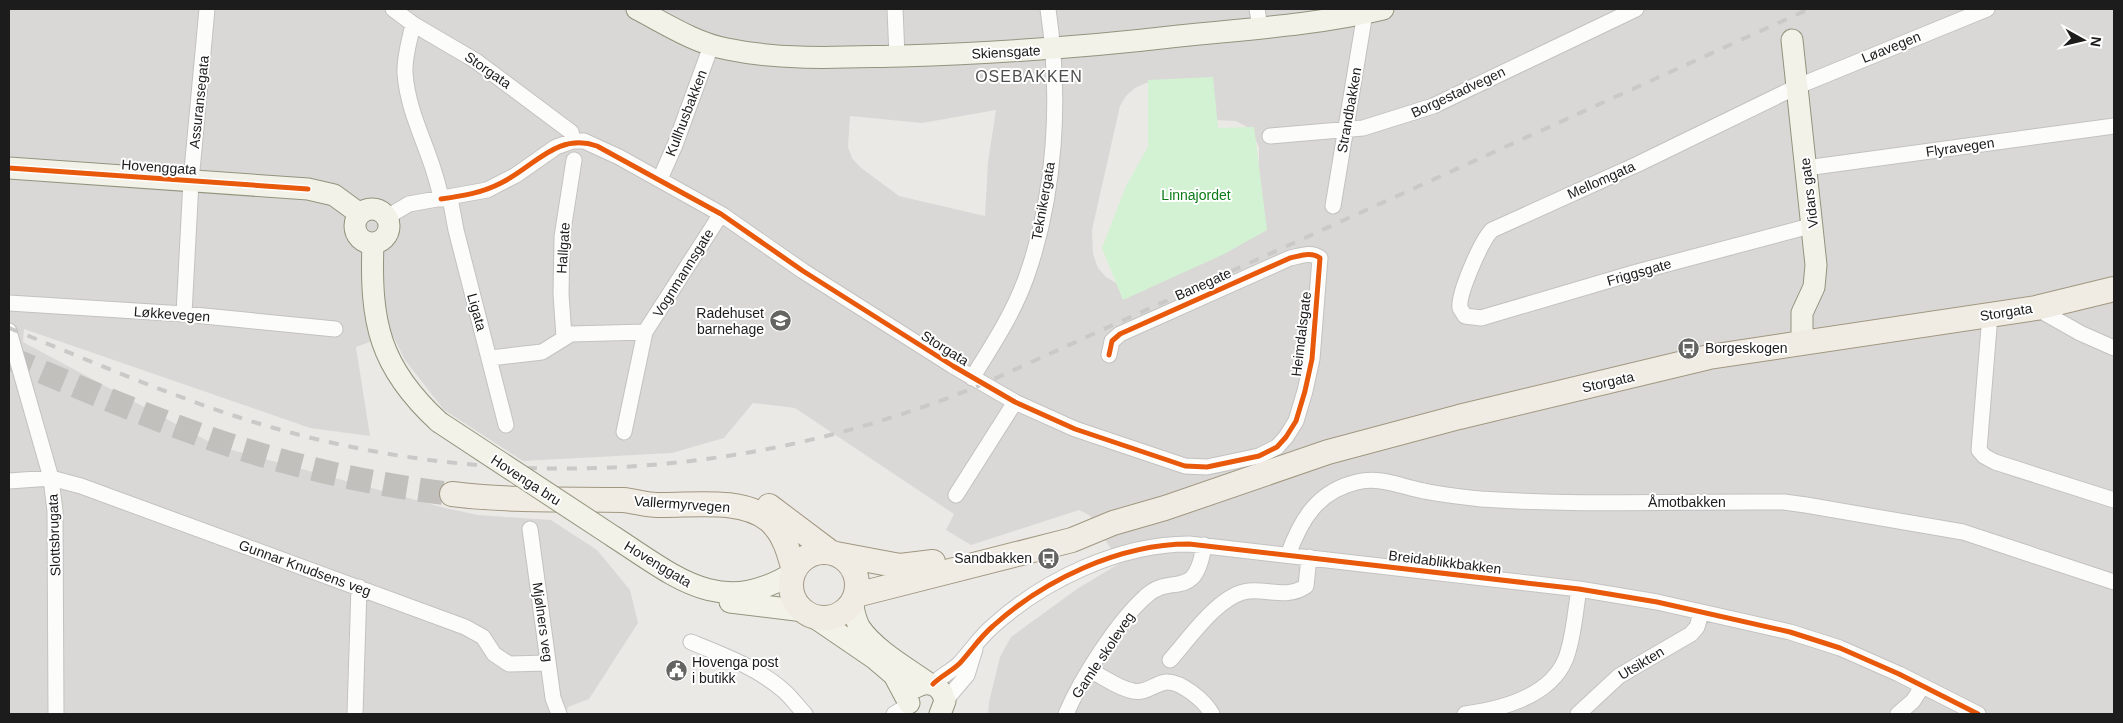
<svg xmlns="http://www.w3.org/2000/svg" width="2123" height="723" viewBox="0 0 2123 723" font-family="Arial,sans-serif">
  <rect width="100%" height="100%" fill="#ebe9e5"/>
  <!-- residential -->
  <path fill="#dad8d6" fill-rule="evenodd" d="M9,9H2114V714H988L989,702L1000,657L1011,637L1077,589L1120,563L1089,515L1079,510L971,545L946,530L954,514L795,408L753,403L724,438L672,453L523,461L444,410L405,360L392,334L356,347L370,436L310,428L24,329L23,342L217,446L445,508L478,515L551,520L597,550L630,590L638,623L589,699L568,707L566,714H9ZM1146,83H1157L1214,120L1236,121L1247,127L1254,136L1259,147V161L1248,217L1128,285L1116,283L1106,277L1098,268L1093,254L1092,230L1120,106L1126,96L1135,88ZM996,110L988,162L985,216L899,196L860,167L852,158L848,147L850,116L922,123Z"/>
  <!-- park -->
  <path fill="#d2f2d3" d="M1213,77L1218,128L1254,127L1267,230L1224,254L1123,300L1102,248L1126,186L1148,147V80Z"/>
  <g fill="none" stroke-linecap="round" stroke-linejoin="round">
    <!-- primary-tunnel -->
    <path stroke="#c2c0bd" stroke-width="24" stroke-dasharray="24 12" stroke-linecap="butt" d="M9,358C89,391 169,427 252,452C317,472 384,486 452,494"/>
    <defs>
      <path id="street" d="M393,9L413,24L476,61L571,132L573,141
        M895,9L897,56
        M1257,9L1260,27
        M413,24C410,39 404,57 405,73C408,118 434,156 441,199
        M1270,136L1363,128L1433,106L1636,9
        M1806,168L2114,126
        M660,179L675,145L711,46
        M450,198L456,230L506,425
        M1333,206L1365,13
        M387,217L409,204L487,190L516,175L556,147L573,141H584L619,157L721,214L803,271L953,366L1015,402L1075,429L1185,466L1207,467L1259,456L1277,447L1286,437L1296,421L1305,391L1312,359L1320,258C1311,251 1300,256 1290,258L1120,334L1112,341L1109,355
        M1814,225L1637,272L1481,318L1465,316L1460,308C1458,294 1481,241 1492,230L1638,164L1796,87L1987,9
        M9,303L184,314L335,329
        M2036,308L2080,333L2114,348
        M184,314L191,181L207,9
        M1990,315L1979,450L1984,456L1995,462L2114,500
        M9,331L51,478L55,511L56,714
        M564,337L561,294L562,237L574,160
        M490,358L542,352L571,334L645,332
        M972,378C992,346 1013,314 1026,278C1056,194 1061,97 1048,9
        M624,432L645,332L721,214
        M9,481L51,478L81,486L465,627L483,637L494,654L509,664L548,663
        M956,495L1015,402
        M530,529L553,698L559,714
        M1288,555C1301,519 1318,491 1357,482C1380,476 1402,487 1424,491C1443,495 1462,497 1481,499C1582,506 1683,501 1784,502L1806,505L1963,532L2114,582
        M691,642C723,655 758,668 784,691C792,698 798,707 805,714
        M1170,660C1189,639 1219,594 1249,591C1268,589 1288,599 1306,586L1309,557
        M1091,671C1104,677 1119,689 1133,691C1145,694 1154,684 1166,682C1181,681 1205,701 1212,714
        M933,684C941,676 952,671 960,663C971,651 980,637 993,626C1044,580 1119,544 1189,544L1579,589L1657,602L1790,632L1840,648L1899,674L1978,714
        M945,701L967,675L975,649
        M355,714L359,587
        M894,714L909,705
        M1066,714C1081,679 1117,622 1145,597C1172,571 1195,604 1204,545
        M1465,714C1502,709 1551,696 1566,658C1574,636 1575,612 1579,589
        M1578,714L1619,676L1691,634L1697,627L1701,613
        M1898,714L1913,701L1922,687"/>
      <path id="secondary" d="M637,9C666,24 695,43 727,49C784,61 844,57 902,56C995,53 1087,47 1179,36C1247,29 1316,25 1383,9
        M1792,40L1816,265L1814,287L1802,313V343
        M9,168L308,189L334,195L360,214
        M355 226a17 17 0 1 1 34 0a17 17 0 1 1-34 0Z
        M373,243C370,322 379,367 439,422
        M614,537C676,577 720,618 793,573
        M730,602L804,611
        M852,602C854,611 855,620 860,628C874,649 907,668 928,683
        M814,617L874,658L894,675L909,703
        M916,687C929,679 942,686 945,701L940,714"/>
      <path id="primary" d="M452,494C509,501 566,499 623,500C635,501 646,505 657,505C691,506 741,497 769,520C784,533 789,552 794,571
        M769,506L830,552
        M791 585a33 33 0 1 1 66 0a33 33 0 1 1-66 0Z
        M836,554L900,566L933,562
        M856,595L1072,540L1113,523L1165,508L1328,452L1459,417L1709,357L2036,308L2114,289"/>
    </defs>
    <!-- street casing -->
    <use href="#street" stroke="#c3c2c1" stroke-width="17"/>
    <!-- secondary casing -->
    <use href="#secondary" stroke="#92947d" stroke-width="23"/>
    <!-- primary casing -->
    <use href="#primary" stroke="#a19781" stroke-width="26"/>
    <!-- street -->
    <use href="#street" stroke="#fcfcfb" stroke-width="15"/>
    <!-- secondary -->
    <use href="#secondary" stroke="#f2f2e9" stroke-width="21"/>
    <!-- primary -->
    <use href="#primary" stroke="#f0ebe3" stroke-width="24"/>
    <!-- rail -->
    <path stroke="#c9c9c8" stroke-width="4" stroke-dasharray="10 10" stroke-linecap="butt" d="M9,328C96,363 183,402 274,428C509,495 757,478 983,384L1809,9"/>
    <defs>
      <path id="secondary-bridge" d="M439,422L614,537"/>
    </defs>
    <!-- secondary-bridge casing -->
    <use href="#secondary-bridge" stroke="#92947d" stroke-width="23" stroke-linecap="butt"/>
    <!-- secondary-bridge -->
    <use href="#secondary-bridge" stroke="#f2f2e9" stroke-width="21"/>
    <defs>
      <path id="cycleway" d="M9,168L308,189
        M441,199C462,196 482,193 501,183C534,167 557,132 597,146L721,214L803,271L953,366L1015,402L1075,429L1185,466L1207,467L1259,456L1277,447L1286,437L1296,421L1305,391L1312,359L1320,258C1311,251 1300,256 1290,258L1120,334L1112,341L1109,355
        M933,684C941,676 952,671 960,663C971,651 980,637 993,626C1044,580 1119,544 1189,544L1579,589L1657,602L1790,632L1840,648L1899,674L1978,714"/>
    </defs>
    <!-- cycleway casing -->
    <use href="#cycleway" stroke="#fff" stroke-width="8"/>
    <!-- cycleway -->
    <use href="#cycleway" stroke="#e8590c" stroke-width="5"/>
  </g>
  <!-- icons -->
  <defs>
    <symbol id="school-disc" viewBox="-11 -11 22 22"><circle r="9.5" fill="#646462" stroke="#fff"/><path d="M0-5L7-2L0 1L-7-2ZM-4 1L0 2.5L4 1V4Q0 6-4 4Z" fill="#fff"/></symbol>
    <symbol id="bus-disc" viewBox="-11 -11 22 22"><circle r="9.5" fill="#646462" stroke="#fff"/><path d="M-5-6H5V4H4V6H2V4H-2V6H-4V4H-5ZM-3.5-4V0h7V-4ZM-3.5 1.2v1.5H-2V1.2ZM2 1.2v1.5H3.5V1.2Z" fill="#fff"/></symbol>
    <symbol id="civic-disc" viewBox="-11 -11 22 22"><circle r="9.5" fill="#646462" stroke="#fff"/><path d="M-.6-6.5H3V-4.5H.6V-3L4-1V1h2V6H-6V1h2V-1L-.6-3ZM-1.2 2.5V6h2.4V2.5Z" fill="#fff"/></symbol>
  </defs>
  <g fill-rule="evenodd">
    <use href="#school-disc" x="768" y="308" width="25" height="25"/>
    <use href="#bus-disc" x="1676" y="336" width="25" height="25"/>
    <use href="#bus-disc" x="1036" y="546" width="25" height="25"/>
    <use href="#civic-disc" x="664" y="658" width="25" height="25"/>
  </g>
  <g text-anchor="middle" stroke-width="4" stroke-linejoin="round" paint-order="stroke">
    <!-- street labels -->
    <g font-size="14" fill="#1c1c1c" stroke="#fff">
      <text transform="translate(1891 47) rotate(-22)" y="5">Løavegen</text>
      <text transform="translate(1006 52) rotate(-3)" y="5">Skiensgate</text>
      <text transform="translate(488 70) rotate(35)" y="5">Storgata</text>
      <text transform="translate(1458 92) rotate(-25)" y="5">Borgestadvegen</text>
      <text transform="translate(199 102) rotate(-84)" y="5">Assuransegata</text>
      <text transform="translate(1349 110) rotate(-80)" y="5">Strandbakken</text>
      <text transform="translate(686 113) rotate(-69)" y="5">Kullhusbakken</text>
      <text transform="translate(1960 147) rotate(-8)" y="5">Flyravegen</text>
      <text transform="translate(159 167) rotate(4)" y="5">Hovenggata</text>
      <text transform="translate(1601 180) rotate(-24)" y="5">Mellomgata</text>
      <text transform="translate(1809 193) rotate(-97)" y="5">Vidars gate</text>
      <text transform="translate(1043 201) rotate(-80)" y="5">Teknikergata</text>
      <text transform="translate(563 248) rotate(-86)" y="5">Hallgate</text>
      <text transform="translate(1639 272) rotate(-16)" y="5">Friggsgate</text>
      <text transform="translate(683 273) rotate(-58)" y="5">Vognmannsgate</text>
      <text transform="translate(1203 284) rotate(-24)" y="5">Banegate</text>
      <text transform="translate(477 312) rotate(74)" y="5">Ligata</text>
      <text transform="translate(2006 312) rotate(-9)" y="5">Storgata</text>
      <text transform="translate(172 314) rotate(4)" y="5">Løkkevegen</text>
      <text transform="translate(1301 334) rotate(-83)" y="5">Heimdalsgate</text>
      <text transform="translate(945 348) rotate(32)" y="5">Storgata</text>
      <text transform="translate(1608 382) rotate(-13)" y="5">Storgata</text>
      <text transform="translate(526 480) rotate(33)" y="5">Hovenga bru</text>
      <text x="1687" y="507">Åmotbakken</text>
      <text transform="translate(682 504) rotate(4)" y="5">Vallermyrvegen</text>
      <text transform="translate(54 535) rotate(-92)" y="5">Slottsbrugata</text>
      <text transform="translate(1445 562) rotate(7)" y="5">Breidablikkbakken</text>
      <text transform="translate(658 564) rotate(31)" y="5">Hovenggata</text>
      <text transform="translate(305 568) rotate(20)" y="5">Gunnar Knudsens veg</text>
      <text transform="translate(543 622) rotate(82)" y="5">Mjølners veg</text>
      <text transform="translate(1103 655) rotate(-56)" y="5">Gamle skoleveg</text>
      <text transform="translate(1641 663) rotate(-31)" y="5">Utsikten</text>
    </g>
    <!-- park labels -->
    <g font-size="14" fill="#0a7b16" stroke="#fff">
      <text x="1196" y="200">Linnajordet</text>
    </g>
    <!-- poi labels -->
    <g font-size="14" fill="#1c1c1c" stroke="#fff" text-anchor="end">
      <text x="764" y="318">Radehuset<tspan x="764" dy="16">barnehage</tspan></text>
      <text x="1705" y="353" text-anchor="start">Borgeskogen</text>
      <text x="1032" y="563">Sandbakken</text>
      <text x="692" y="667" text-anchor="start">Hovenga post<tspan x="692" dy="16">i butikk</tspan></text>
    </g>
    <!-- quarter labels -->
    <g font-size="16" letter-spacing="1" fill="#4f4f4f" stroke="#fff">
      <text x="1029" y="82">OSEBAKKEN</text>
    </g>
  </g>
  <!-- border -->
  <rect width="2123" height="723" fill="none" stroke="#1c1c1c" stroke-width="20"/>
  <!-- north arrow -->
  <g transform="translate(2083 40) rotate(98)" stroke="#ffffff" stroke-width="4" paint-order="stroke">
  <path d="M0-4L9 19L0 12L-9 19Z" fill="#1c1c1c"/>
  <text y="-8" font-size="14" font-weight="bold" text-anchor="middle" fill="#1c1c1c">N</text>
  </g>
</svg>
